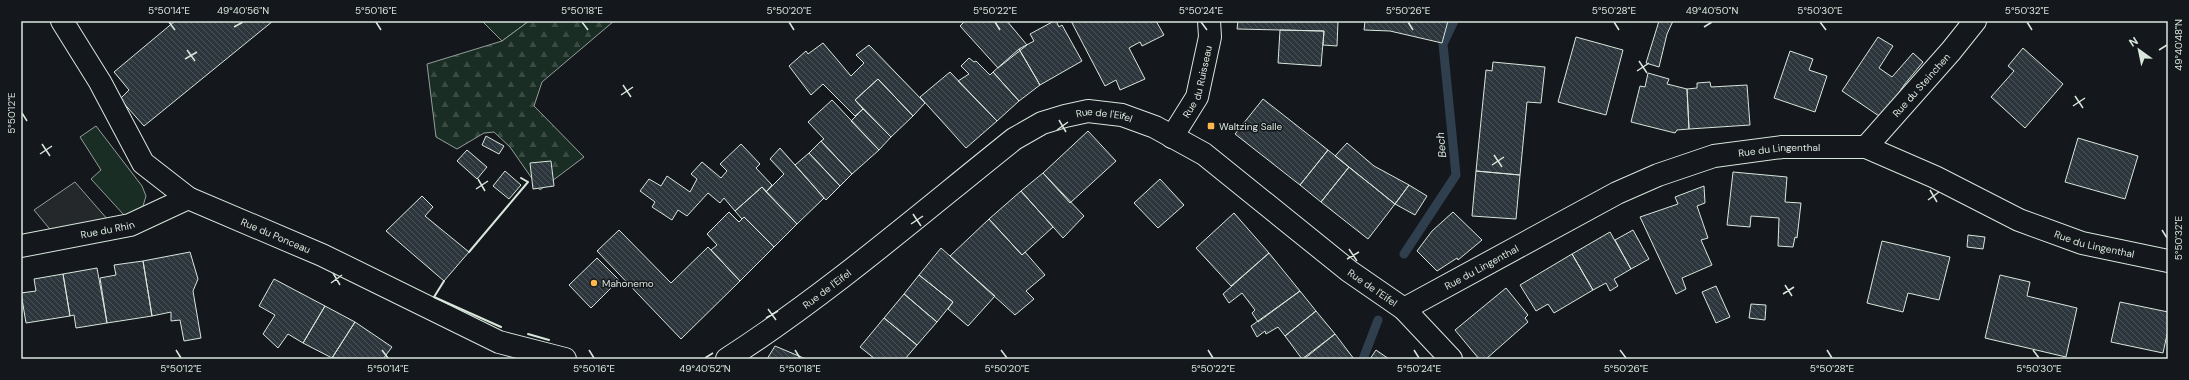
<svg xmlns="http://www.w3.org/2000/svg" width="2189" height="380" viewBox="0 0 2189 380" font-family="'DM Sans',sans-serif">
  <defs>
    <pattern id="forest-firs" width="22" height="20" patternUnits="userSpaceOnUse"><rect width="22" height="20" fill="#1a2d24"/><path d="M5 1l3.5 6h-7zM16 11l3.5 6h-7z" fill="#3b4b43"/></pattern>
    <pattern id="building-back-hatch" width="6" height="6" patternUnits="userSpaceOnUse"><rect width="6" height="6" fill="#2c363c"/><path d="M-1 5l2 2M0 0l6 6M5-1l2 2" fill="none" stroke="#4a5358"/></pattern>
  </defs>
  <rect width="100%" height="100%" fill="#14181c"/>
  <!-- green -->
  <path fill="#1a2d24" stroke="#939e99" d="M482,21H529L502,41Z
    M96,126L142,186L146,196L143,206L134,213L124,215L91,179L101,170L80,137Z"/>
  <!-- forest -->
  <path fill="url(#forest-firs)" stroke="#939e99" d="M529,21H614L542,82L534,106L584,157L540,190L510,147L494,132L484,133L457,149L436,137L427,64L502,41Z"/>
  <!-- parking -->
  <path fill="#24282b" stroke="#939e99" d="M75,182L115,228L58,239L34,210Z"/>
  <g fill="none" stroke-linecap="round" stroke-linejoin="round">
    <!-- stream -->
    <path stroke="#2f3f4d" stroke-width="9" d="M1404,254L1456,175L1443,44L1454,21
      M1363,359L1378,320"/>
  </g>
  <!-- building -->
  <path fill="url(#building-back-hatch)" stroke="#d8e6dc" d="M175,21H273L144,126L120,99L129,90L114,72Z
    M965,21H1007L1027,45L998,68L960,26Z
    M1054,21H1056L1059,27L1062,25L1082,61L1040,85L1019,49L1034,41L1030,34Z
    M1071,21H1156L1164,35L1142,46L1140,42L1129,48L1145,79L1120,90L1116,80L1105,86Z
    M1238,21H1338L1337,46L1323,45L1324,31L1237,29Z
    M1358,21H1448L1442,43L1390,31L1364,30L1365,21Z
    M1659,21H1673L1667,34L1659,67L1646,63Z
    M1280,30L1324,31L1321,66L1278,63Z
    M1576,37L1623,50L1606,115L1558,102Z
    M1878,37L1893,46L1879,68L1892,77L1913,53L1923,62L1904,85L1882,118L1842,91Z
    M823,43L851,76L864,63L856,55L869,45L925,103L913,116L878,79L855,100L863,109L855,116L823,84L811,95L789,66L806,51L808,54Z
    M2023,48L2063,84L2025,128L1991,97L2014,71L2008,66Z
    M1019,49L1040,85L1019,101L993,72Z
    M1790,51L1813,59L1809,70L1827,76L1815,112L1774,98Z
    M969,58L974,62L976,61L990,75L993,72L1019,101L997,121L958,81L969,74L961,66Z
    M1493,62L1545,67L1541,103L1527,102L1520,175L1476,171L1486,70L1492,71Z
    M950,72L997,121L966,148L920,97Z
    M1648,73L1669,79L1667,84L1687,89L1689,129L1677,130L1675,133L1631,122L1640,86L1645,87Z
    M878,79L913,116L891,137L855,100Z
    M1710,82L1711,87L1747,85L1750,125L1689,129L1687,89L1697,88V83Z
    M1263,99L1328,150L1300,185L1235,134Z
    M832,100L879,150L852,174L821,141L824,139L808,122Z
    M863,109L891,137L879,150L851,121Z
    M1088,131L1116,161L1070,203L1043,173Z
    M486,136L504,146L499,154L482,145Z
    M2078,138L2138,156L2125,199L2065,182Z
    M821,141L852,174L840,186L809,153Z
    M1347,143L1374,166L1409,185L1395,204L1335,156Z
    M741,144L760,164L756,168L772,185L766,192L762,187L735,211L724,198L720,203L708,193L687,216L678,210L672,220L652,207L655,202L640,191L649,179L661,186L667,176L690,192L697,179L691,174L702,162L721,178L727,171L720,164Z
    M780,148L824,198L797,224L766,192L784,174L770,159Z
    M467,150L487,167L477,179L457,161Z
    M1328,150L1349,167L1321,202L1300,185Z
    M809,153L840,186L826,200L795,165Z
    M551,161L554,186L533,189L530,163Z
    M1349,167L1395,204L1368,239L1321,202Z
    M505,171L521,185L509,199L493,186Z
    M1476,171L1520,175L1516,219L1472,216Z
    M1733,172L1787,177L1785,202L1801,203L1797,238L1795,237L1793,247L1778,246L1779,218L1751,216L1750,227L1727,225Z
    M1043,173L1084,216L1063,238L1021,191Z
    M1160,179L1184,205L1158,228L1134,203Z
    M1409,185L1427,196L1415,215L1395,204Z
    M1704,186L1705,203L1697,206L1708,238L1701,240L1712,265L1682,278L1686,289L1676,294L1640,217L1678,204L1675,197Z
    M762,187L797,224L774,247L744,217L742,219L735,211Z
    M1021,191L1053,227L1022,255L989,219Z
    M422,196L433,207L425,216L469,252L444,281L386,231Z
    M729,212L739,222L744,217L774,247L740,281L711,250L717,245L707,234Z
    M1453,212L1482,240L1458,260L1457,258L1437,271L1417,251L1432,231Z
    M1234,213L1269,253L1231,286L1196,248Z
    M989,219L1022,255L1025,252L1045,275L1026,291L1034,299L1015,315L950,256Z
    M619,230L671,283L708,247L740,281L681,339L597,251Z
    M1633,230L1649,259L1631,269L1615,240Z
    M1610,232L1631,269L1614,279L1618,286L1610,291L1606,283L1593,290L1572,254Z
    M1968,235L1985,237L1983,249L1967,247Z
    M1882,241L1950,257L1939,300L1908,293L1903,312L1867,303Z
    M941,248L995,296L968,326L948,309L953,302L919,275Z
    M190,252L198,279L193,291L201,338L184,341L180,320L171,321V312L152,316L143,261Z
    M1269,253L1300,291L1258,322L1252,313L1255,310L1242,293L1229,303L1223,294Z
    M1572,254L1593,290L1554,313L1548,304L1536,311L1520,285Z
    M597,258L619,280L591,308L569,285Z
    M143,261L152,316L107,323L100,278L116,275L114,265Z
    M97,268L107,323L76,328L74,315L70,316L63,274Z
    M63,274L70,316L26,323L21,293L36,291L34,279Z
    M919,275L953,302L937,322L904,294Z
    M2000,275L2030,282L2027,296L2077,308L2066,357L1985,338Z
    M274,279L325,306L303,343L288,334L278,348L263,334L275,315L259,306Z
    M1716,286L1730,317L1716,323L1702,292Z
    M1506,288L1528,315L1525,318L1528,322L1486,359H1479L1455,330Z
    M1300,291L1316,311L1285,336L1278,327L1266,334L1265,331L1257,337L1251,326Z
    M904,294L937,322L917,345L884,318Z
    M2120,302L2168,312V330L2163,353L2111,342Z
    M1751,304L1766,305L1765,320L1749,318Z
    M325,306L355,322L332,358L303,343Z
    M1316,311L1335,334L1302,359L1285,336Z
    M884,318L917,345L905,359H875L860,347Z
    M355,322L392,347L383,359L332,358Z
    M1335,334L1354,359H1304Z
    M775,346L806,359H767Z
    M1376,350L1389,359H1370Z"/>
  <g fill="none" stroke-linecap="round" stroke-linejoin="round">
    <defs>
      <g id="minor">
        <path id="s1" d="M62,21L100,82L143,163L188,198L322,255L499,342L565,359"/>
        <path id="s2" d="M1172,137L1197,97L1210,37L1209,21"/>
        <path id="s3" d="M1866,147L1951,51L1975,21"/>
        <path id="s4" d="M21,246L130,225L188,198"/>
        <path id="s5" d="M1404,309L1617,193L1658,175L1714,156L1782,147H1866L1935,177L2019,220L2082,243L2168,261"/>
        <path id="s6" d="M727,359C828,294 920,214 1014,139L1042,123L1065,116L1088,111L1122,115L1155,127L1204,154L1349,271L1404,309L1451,359"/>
      </g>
    </defs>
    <!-- minor casing -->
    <use href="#minor" stroke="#d8e6dc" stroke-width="24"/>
    <!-- minor -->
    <use href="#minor" stroke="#14181c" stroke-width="22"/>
    <!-- wall -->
    <path stroke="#d8e6dc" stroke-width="2" d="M469,252L528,182L521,178
      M444,281L434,297L501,327
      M528,334L549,340"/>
  </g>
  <!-- ticks -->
  <path fill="none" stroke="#d8e6dc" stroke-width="1.5" d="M169,22L175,30M376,22L381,30M582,22L588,30M789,22L794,30M995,22L1000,30M1201,22L1207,30M1408,22L1413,30M1614,22L1619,30M1820,22L1826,30M2027,22L2032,30M234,27L243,22M1704,27L1712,22M187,50L195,61M2159,50L2167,45M185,59L197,52M1639,61L1647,73M1637,71L1649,63M623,85L631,97M621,95L633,87M2075,96L2083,108M2073,106L2085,98M22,113L27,121M1059,120L1066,132M1057,130L1068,122M42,144L50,156M40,154L52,146M1494,155L1502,167M1492,165L1504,157M478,179L485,191M476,189L488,181M1930,190L1937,202M1928,200L1939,192M913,214L921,226M911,224L923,216M2162,230L2167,238M1349,249L1357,261M1347,259L1359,252M333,273L340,285M331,283L342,275M1785,285L1792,296M1783,294L1794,287M768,309L776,320M766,318L778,311M176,350L181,358M382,350L388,358M589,350L594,358M795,350L800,358M1001,350L1007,358M1208,350L1213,358M1414,350L1419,358M1620,350L1626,358M1827,350L1832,358M2033,350L2039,358M705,358L713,353"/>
  <!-- markers -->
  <g fill="#ffb74d" stroke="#14181c" stroke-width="1.5">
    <rect x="1207" y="122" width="8" height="8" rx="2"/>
    <circle cx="594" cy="283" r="4"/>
  </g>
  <g text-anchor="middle" stroke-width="3" stroke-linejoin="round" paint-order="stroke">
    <!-- street labels -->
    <g font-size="10" fill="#d8e6dc" stroke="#14181c">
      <text dy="4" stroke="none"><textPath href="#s2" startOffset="62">Rue du Ruisseau</textPath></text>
      <text dy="4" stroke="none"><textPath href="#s3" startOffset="83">Rue du Steinchen</textPath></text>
      <text dy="4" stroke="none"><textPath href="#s6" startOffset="458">Rue de l'Eifel</textPath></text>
      <text dy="4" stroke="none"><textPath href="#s5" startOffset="412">Rue du Lingenthal</textPath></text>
      <text dy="4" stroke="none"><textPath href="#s4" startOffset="88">Rue du Rhin</textPath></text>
      <text dy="4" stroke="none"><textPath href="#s1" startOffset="316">Rue du Ponceau</textPath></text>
      <text dy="4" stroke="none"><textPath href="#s5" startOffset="748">Rue du Lingenthal</textPath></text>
      <text dy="4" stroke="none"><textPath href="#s5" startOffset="88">Rue du Lingenthal</textPath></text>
      <text dy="4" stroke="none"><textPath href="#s6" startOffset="782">Rue de l'Eifel</textPath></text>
      <text dy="4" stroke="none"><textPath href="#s6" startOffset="122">Rue de l'Eifel</textPath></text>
    </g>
    <!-- poi labels -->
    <g font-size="10" fill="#d8e6dc" stroke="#14181c" text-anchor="start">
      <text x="1219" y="130">Waltzing Salle</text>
      <text x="602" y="287">Mahonemo</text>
    </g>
    <!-- water labels -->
    <g font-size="11" font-style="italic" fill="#d8e6dc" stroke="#14181c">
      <text transform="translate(1441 145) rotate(-96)" y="4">Bech</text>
    </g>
  </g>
  <!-- border -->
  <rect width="2189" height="380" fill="none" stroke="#14181c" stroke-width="44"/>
  <!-- north arrow -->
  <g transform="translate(2139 50) rotate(327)" stroke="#14181c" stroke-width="3" paint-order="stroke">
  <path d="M0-3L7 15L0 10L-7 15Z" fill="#d8e6dc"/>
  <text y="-6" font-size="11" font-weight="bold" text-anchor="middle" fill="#d8e6dc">N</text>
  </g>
  <rect x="22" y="22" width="2145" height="336" fill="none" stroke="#d8e6dc" stroke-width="1.5"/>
  <g font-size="10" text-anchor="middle" fill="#d8e6dc">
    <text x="169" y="14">5°50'14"E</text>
    <text x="243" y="14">49°40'56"N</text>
    <text x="376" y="14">5°50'16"E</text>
    <text x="582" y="14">5°50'18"E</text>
    <text x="789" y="14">5°50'20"E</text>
    <text x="995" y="14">5°50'22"E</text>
    <text x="1201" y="14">5°50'24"E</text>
    <text x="1408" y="14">5°50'26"E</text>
    <text x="1614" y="14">5°50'28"E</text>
    <text x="1712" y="14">49°40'50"N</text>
    <text x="1820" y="14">5°50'30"E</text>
    <text x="2027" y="14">5°50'32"E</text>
    <text transform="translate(2178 45) rotate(-90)" y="4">49°40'48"N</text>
    <text transform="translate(11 113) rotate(-90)" y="4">5°50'12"E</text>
    <text transform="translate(2178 238) rotate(-90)" y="4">5°50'32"E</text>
    <text x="181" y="372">5°50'12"E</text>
    <text x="388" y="372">5°50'14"E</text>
    <text x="594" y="372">5°50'16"E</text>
    <text x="705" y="372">49°40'52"N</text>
    <text x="800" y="372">5°50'18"E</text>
    <text x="1007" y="372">5°50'20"E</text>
    <text x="1213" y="372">5°50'22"E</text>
    <text x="1419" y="372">5°50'24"E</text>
    <text x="1626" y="372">5°50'26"E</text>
    <text x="1832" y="372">5°50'28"E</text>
    <text x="2039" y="372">5°50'30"E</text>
  </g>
</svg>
